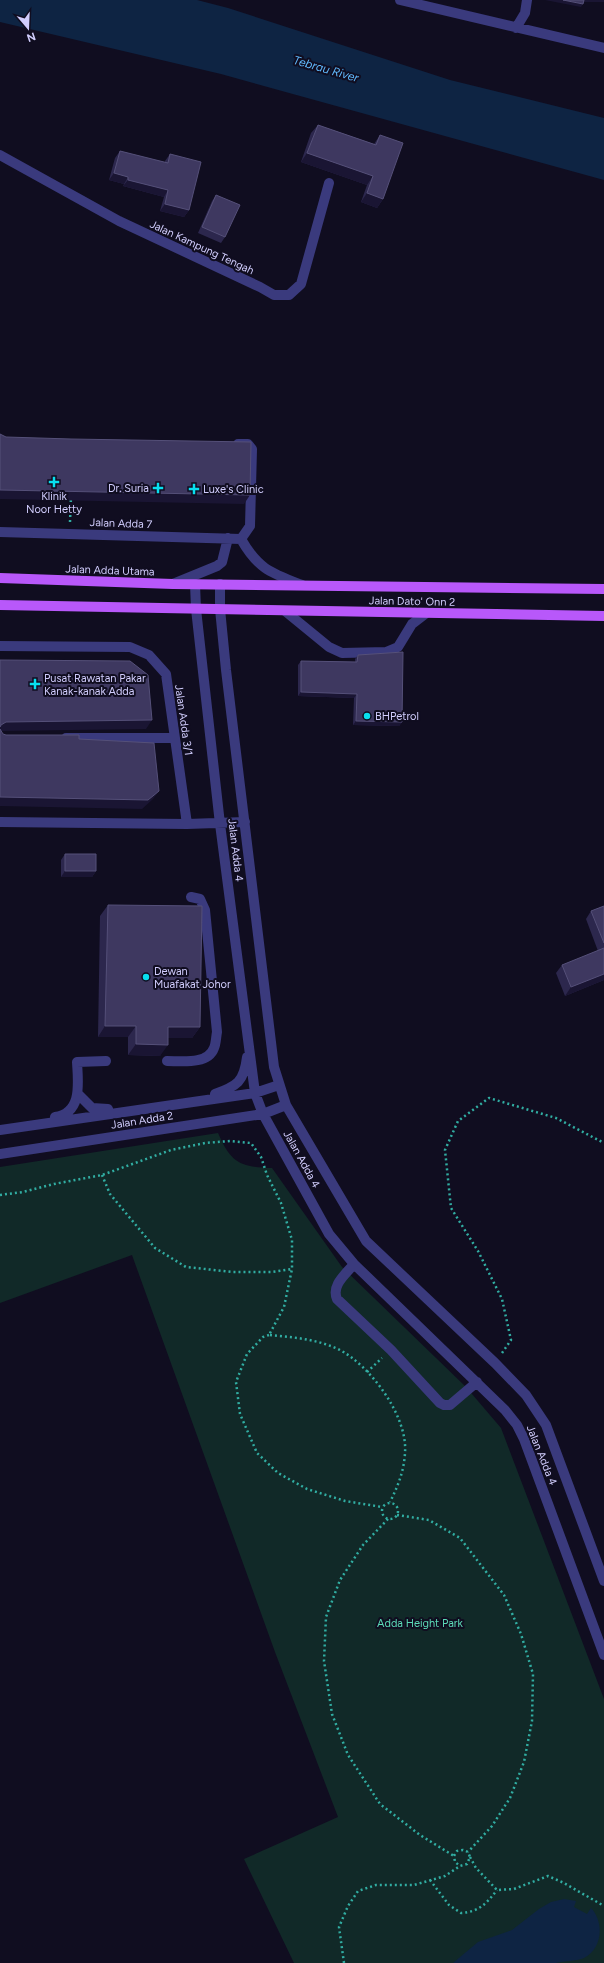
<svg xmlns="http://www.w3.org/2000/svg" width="604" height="1963" viewBox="0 0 604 1963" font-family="Figtree,sans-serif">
  <rect width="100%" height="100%" fill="#100d20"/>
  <!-- green -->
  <path fill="#112928" d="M218,1133C231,1163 240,1167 272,1168L342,1267L466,1387L501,1428L604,1699V1963H294L244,1859L338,1817L275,1652L132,1255L0,1303V1167Z"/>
  <!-- water -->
  <path fill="#0e2443" d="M0,0H197L228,8L450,80L604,118V180L221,74L0,22Z
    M564,1899L576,1901L574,1907L587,1914L591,1908C604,1921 603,1949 584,1958C578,1961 564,1961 556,1963H453L478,1942L512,1930L539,1909L551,1902Z"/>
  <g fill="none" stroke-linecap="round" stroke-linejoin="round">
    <!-- path -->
    <path stroke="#31ada2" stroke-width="2.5" stroke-dasharray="2 3" stroke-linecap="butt" d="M70,522L71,497
      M102,1175L110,1194L155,1248L186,1267L233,1272H272L292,1269
      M0,1195L23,1192L54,1184L102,1175L171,1150L205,1143L230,1141L251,1143L261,1157L267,1175L281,1203L292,1240V1269L284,1307L269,1335C292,1337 316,1339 338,1349C370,1365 408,1416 405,1453C404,1471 398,1486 390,1502
      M269,1335L263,1337L247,1354L236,1382L240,1414L257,1453L278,1473L307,1489L345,1501L382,1507
      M502,1353L511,1340L502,1299L478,1251L451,1208L445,1150L458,1121L489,1098L556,1118L604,1143
      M367,1372L382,1358
      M382 1511a8 8 0 1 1 16 0a8 8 0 1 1-16 0Z
      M397,1515L429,1520L460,1538L504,1595L521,1634L533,1674L532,1721L524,1762L510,1798L492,1826L468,1852
      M388,1519L363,1545L340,1580L326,1617L324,1661L332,1714L348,1755L380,1804L420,1835L454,1856
      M470,1857L476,1868L497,1890L514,1889L548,1876L564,1883L604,1906
      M430,1880L449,1905L461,1913C479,1912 487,1903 497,1890
      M344,1963L339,1927L348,1906L358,1891L376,1885H414L445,1876L460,1866L467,1864L470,1857L468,1852L463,1850L457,1851L454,1856L455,1862L460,1866"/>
    <!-- minor -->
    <path stroke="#3a3a7d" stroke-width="10" d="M400,0L604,48
      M516,28L525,13L527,0
      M0,155L119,221L260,287L274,295H289L301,284L329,183
      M238,444H248L252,449L250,526L241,539
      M0,532L241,539
      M241,539C258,569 271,573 302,585
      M173,584L217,566L222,562L228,538
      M195,584L196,609L220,824L255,1093L263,1114L329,1234L354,1264L505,1410L517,1425L524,1439L604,1655
      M220,584V609L226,670L274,1067L286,1105L366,1241L495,1363L526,1395L546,1425L604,1581
      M285,611L329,647L342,653L386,652L398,647L412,624L425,614
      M0,646L130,647L149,655L166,674L187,824
      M66,738H174
      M0,822L187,824L245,822
      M167,1061C181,1061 208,1065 214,1048C216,1044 216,1037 217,1032L205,910L200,899L191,897
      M78,1094L92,1108L108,1109
      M215,1094C237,1086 244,1082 247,1057
      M55,1117C83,1113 78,1082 77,1062L106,1061
      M0,1130L255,1093L279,1085
      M0,1154L263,1114L286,1105
      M354,1264C346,1274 331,1285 337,1299L391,1350L440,1403L444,1405H450L477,1382"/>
    <!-- major -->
    <path stroke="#b858fa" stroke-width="10" d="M0,578L173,584L604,589
      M0,605L604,616"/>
  </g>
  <!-- wall -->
  <path fill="#2c274d" d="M318,125L374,144L380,135L383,199L377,208L361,202L367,185L301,162L311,133Z
    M120,151L165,163V161L170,154L189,210L184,217L160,211L164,197L123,186L124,184L109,180L115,158Z
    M216,195L225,237L221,243L198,233L212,201Z
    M358,655L402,722L399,726L353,725L354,698L298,696V665L301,661L355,662V659Z
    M65,854L96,871L92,877H61V860Z
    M108,905L200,1027L192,1038H168L160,1056L128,1055V1037H98L100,916Z
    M604,906V980L565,996L556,973L562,965L598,951L586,919L591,911Z"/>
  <!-- shaded-wall -->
  <path fill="#1a1533" d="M545,0H563L583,4L581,7Z
    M583,0H604V2H582Z
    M307,153L373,176L367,185L301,162Z
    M114,173L128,177L124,184L109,180Z
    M128,180L168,190L164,197L123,186Z
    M367,193L383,199L377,208L361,202Z
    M165,204L189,210L184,217L160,211Z
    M0,490L250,495L244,504L0,499Z
    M301,692L357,694L354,698L298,696Z
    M152,720L146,729L0,731V726L1,725L6,722Z
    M356,721L402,722L399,726L353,725Z
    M159,791L153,799L142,809L0,806V797Z
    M65,871H96L92,877H61Z
    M604,974V980L565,996L571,987Z
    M105,1026H136L128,1037H98Z
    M168,1027H200L192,1038H161Z
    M136,1044L168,1045L160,1056L128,1055Z"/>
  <!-- building -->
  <path fill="#3e3860" stroke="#555079" d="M563,0H584L583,4Z
    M318,125L376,145L380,135L403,143L383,199L367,193L373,176L307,153Z
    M120,151L168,163L170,154L201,162L189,210L165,204L168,190L128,180V177L114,173Z
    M216,195L240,205L225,237L202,227Z
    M0,434L6,437L71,439L251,442L250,495L0,490Z
    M403,652L402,722L356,721L357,694L301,692V661L357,662L358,655Z
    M0,660L130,661L148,675L152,720L6,722L1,725L0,727Z
    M0,729L3,734L6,735H79V739L154,743L159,791L148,800L0,797Z
    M65,854H96V871H65Z
    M108,905L202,906L200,1027H168V1045L136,1044V1026H105Z
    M604,906V943L591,911Z
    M604,948V974L571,987L562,965Z"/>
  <!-- markers -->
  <g fill="#08dfef" stroke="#100d20" stroke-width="1.5">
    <path d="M52 476h4v4h4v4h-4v4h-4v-4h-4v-4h4z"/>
    <path d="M156 482h4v4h4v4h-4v4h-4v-4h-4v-4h4z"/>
    <path d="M192 483h4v4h4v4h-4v4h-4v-4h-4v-4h4z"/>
    <path d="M33 678h4v4h4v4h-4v4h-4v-4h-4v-4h4z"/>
    <circle cx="367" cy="716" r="4"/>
    <circle cx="146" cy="977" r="4"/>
  </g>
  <g text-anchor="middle" stroke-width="4" stroke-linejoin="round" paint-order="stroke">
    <!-- street labels -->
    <g font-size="11" fill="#d1cdfd" stroke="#100d20">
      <text transform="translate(202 247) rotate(25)" y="4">Jalan Kampung Tengah</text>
      <text transform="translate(121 523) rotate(2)" y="4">Jalan Adda 7</text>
      <text transform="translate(110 570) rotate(2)" y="4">Jalan Adda Utama</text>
      <text transform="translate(412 601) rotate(1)" y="4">Jalan Dato' Onn 2</text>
      <text transform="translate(184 720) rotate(82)" y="4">Jalan Adda 3/1</text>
      <text transform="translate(236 850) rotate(83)" y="4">Jalan Adda 4</text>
      <text transform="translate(142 1120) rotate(-9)" y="4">Jalan Adda 2</text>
      <text transform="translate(302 1159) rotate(61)" y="4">Jalan Adda 4</text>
      <text transform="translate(542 1455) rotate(68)" y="4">Jalan Adda 4</text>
    </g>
    <!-- poi labels -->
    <g font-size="11" fill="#d1cdfd" stroke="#100d20" text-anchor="start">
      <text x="149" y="492" text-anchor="end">Dr. Suria</text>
      <text x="203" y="493">Luxe's Clinic</text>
      <text x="54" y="500" text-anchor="middle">Klinik<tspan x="54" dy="13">Noor Hetty</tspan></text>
      <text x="44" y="682">Pusat Rawatan Pakar<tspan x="44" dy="13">Kanak-kanak Adda</tspan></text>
      <text x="375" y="720">BHPetrol</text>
      <text x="154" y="975">Dewan<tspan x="154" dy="13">Muafakat Johor</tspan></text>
    </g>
    <!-- park labels -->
    <g font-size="11" fill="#5cdab7" stroke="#100d20">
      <text x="420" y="1627">Adda Height Park</text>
    </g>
    <!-- water labels -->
    <g font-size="12" font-style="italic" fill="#5fb7fa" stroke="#100d20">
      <text transform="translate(326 69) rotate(16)" y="4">Tebrau River</text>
    </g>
  </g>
  <!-- north arrow -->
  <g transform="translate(28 28) rotate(161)" stroke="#100d20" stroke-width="3" paint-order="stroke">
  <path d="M0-3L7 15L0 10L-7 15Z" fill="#d1cdfd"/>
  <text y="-6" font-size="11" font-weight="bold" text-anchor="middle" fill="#d1cdfd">N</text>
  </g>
</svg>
